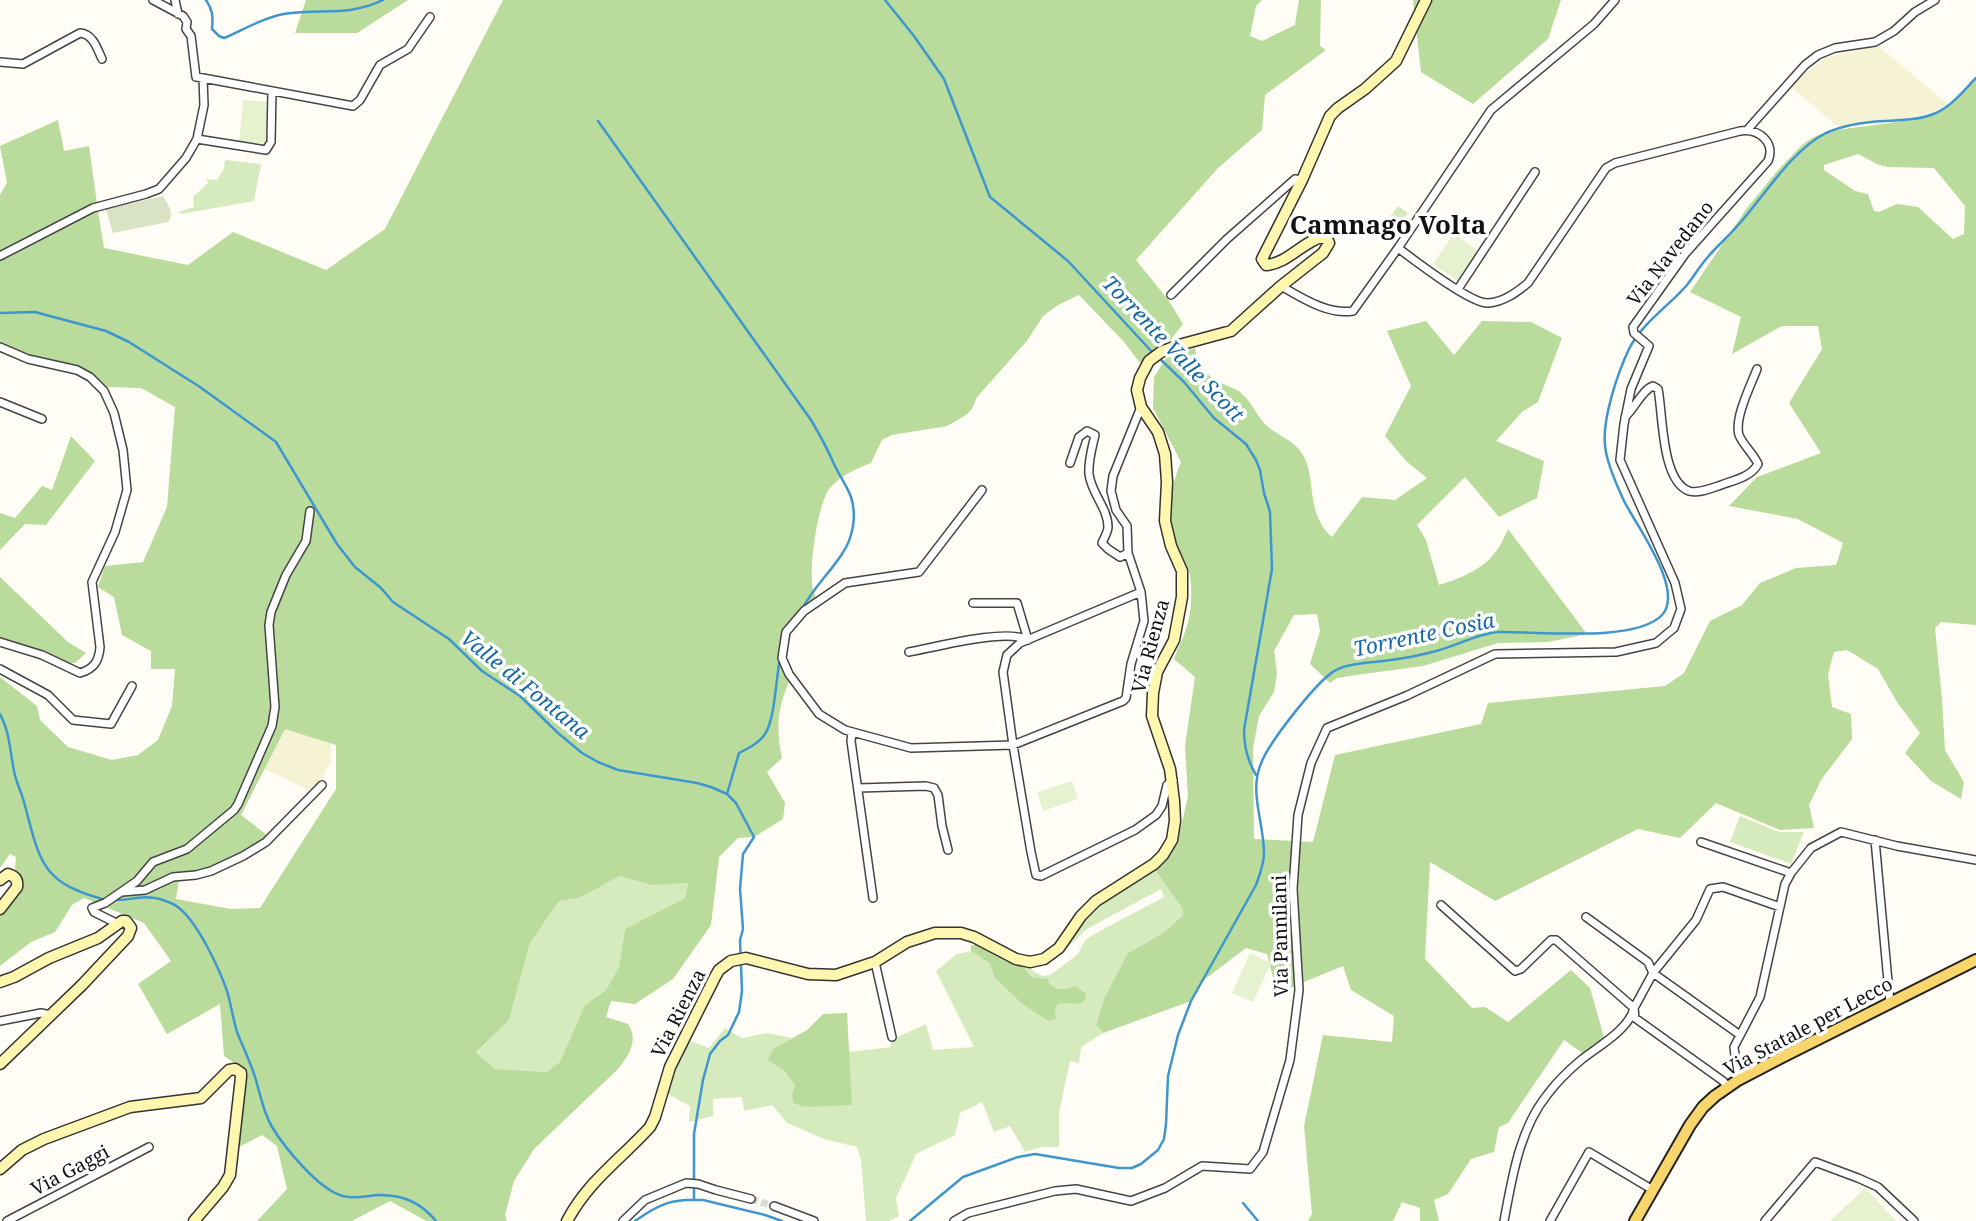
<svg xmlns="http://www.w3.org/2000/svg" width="1976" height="1221" viewBox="0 0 1976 1221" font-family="'Noto Serif',serif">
  <rect width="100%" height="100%" fill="#fffdf5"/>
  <!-- farmland -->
  <path fill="#f6f3d4" d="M1878,46L1948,104L1933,112L1907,118L1838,127L1789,85L1827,57Z
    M285,728L331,743V761L319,784L311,791L264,769Z"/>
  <!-- green -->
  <path fill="#d5ebbd" d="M225,160L261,164L254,201L181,214L179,212L194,207L193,197L208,183L206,179L217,180L224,169Z
    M1398,206L1408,213L1397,230L1386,222Z
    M1740,816L1779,832H1804L1791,864L1730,842Z
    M1155,870L1182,908L1183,915L1165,932L1128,953L1096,1025L1103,1033L1081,1047L1079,1063L1070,1061L1059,1112V1147H1042L1025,1152L1010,1126L994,1132L982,1102L960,1113L955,1135L916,1154L896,1198L899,1216L889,1221H866L861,1160L857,1147L824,1139L787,1123L772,1105L744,1111L742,1097L713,1099V1116L689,1122L690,1106L668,1094L674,1070L690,1041L709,1048L725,1028L742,1038L767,1033L792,1038L773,1049L795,1085L792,1095L851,1105L849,1052L891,1047V1040L926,1024L933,1050L974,1047L936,971L957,954L971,951L989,963L995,978L1021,1003L1056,1018L1055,1007L1061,1003L1080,1004L1075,986C1062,990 1053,992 1046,979L1031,977L1025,968L1029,966L1033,971L1043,976L1050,975L1078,954L1085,940L1096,933L1164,897L1161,889L1087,929L1060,954L1086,920L1118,891Z
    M620,876L652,884L688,883L685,898L625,929L619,967L606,990L585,1005L561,1062L547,1072L495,1069L476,1054L509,1020L530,943L559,901L579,898Z"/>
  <!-- forest -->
  <path fill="#b9dc9c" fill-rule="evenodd" d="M306,0H408L357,33H295Z
    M503,0H1262L1256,6L1250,36L1262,41L1295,25L1299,0H1321L1320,46L1326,50L1265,95L1262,130L1218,168L1136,260L1169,301L1183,324L1164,348L1140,363L1124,342L1079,295L1058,305L1043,316L1027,341L977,397L972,409L966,415L947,426L892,435L882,440L871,463C856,469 841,475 830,488C817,504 807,575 814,594C816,598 819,601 821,604C793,625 774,637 792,675C778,707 775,723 782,758L767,772L785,803L783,819L754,837L738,838L719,857L711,925L673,979L635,1004L611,1001L606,1017L628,1024C639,1039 629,1056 618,1069L534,1149L514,1181L505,1215L507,1221H426L390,1201L352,1221H257L287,1189L277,1146L262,1135L239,1147L243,1104L248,1072L224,1056L220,1004L167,1034L138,984L171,961L144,923L84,898L72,905L55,932L31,942L0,966V913L20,879L15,868L16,857L10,854L0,868V677L37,706L40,720L68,747L112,760L138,755L158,740L172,706L175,669H151V651L122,635L114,597L98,587L105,566L143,562L167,507L175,407L141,388L107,387L92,374L78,366L28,355L0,344V259L98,211L104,248L188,265L233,232L326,270L385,229ZM285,729L336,745V789L260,908L231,909L176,899L179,880L203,877L271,838L241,815ZM620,876L652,885L688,883L685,898L625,929L619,967L606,990L585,1005L560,1062L547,1072L495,1069L476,1053L509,1020L530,943L559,901L579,898Z
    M1413,0H1561L1548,39L1473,104L1421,72Z
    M1976,78V625L1941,622L1935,628L1942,700L1945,750L1964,782L1961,799L1931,781L1905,753L1920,733L1897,702L1878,669L1847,650L1834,652L1828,674L1832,707L1851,714L1852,739L1821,780L1809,805L1814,828L1780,830L1716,803L1680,838L1638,829L1495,901L1430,862L1425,959L1472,1008L1485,1007L1508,1022L1571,970L1590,988L1605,1041L1584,1054L1564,1040L1508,1123L1499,1127L1494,1152L1471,1159L1448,1194L1434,1200L1439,1221H1420V1208L1402,1202L1393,1221H1308L1312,1214L1304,1126L1323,1035L1392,1042L1394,1016L1351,990L1343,966L1277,993L1267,954L1246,948L1201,982L1191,1001L1103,1033L1096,1025L1105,997L1128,953L1165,932L1183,915L1182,908L1155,870L1166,861L1178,840L1188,796L1185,746L1195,677L1174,659C1177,649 1183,639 1186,629C1192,613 1192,592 1190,575C1188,566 1181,555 1177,546C1166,516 1169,491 1181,462L1153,408L1154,377L1166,358L1195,348L1198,367C1205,373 1213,378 1221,383C1227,386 1234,388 1240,392C1252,401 1256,416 1267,426C1277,435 1293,440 1301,452C1318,476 1304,513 1332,537L1362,497L1395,500L1427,478L1406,461L1385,436L1411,386L1387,331L1426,321L1454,355L1482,321L1531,322L1562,338L1538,402L1522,412L1496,441L1544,461L1537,498L1499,517L1465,477L1417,525L1426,540L1439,585C1457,580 1483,569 1494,554C1500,547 1504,538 1508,529L1587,634L1548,642L1498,643L1423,666L1356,675L1337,678L1330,683L1310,664L1320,631L1317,614L1294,615L1274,651L1277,673L1274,692L1259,716L1253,748L1254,839L1313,842L1335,755L1481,724L1488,703L1665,686L1684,673L1710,621L1742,605L1760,583L1796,568L1836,565L1843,543L1798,519L1729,506L1757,477L1821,453L1789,403L1822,349L1818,326H1782L1732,354L1741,317L1690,292L1747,208L1778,170L1802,145L1812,138L1828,131L1891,123L1933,114L1945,109L1953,102ZM1858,154L1879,165L1888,167L1934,168L1965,206L1964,234L1953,239L1918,207L1897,204L1879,212L1874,211L1868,194L1855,191L1824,170V165Z
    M58,120L64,151L89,146L97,204L0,252V195L7,183L0,146Z
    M71,436L95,461L46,525L25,524L0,550V513L15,518L42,486L52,490Z
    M0,577L68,642L86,653L75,663H67L0,639Z
    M971,945H976L1005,961L1025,968L1031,977L1047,979C1053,992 1063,990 1075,986L1086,994L1085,1000L1080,1004L1061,1003L1055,1007L1056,1018L1048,1021L1021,1003L995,978L989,963L971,951Z
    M847,1013L852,1105L805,1107L793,1103L792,1095L795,1085L785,1071L768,1060L773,1049L807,1030L823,1014Z"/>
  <!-- cemetery -->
  <path fill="#d9e3c4" d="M163,196C168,205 175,213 168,222L113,233L106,209Z"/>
  <!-- pitch -->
  <path fill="#e6f2cf" d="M243,100L269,102L265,144L239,142Z
    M1454,234L1478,251L1458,281L1433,264Z
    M1072,781L1078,799L1043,811L1037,792Z
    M1250,953L1271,963L1253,1002L1232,993Z
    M1865,1188L1896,1221H1830Z"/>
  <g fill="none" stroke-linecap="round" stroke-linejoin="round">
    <!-- stream -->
    <path stroke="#3f96cf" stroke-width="2.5" d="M206,0C213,10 213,17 212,29L219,36L224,38C245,29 268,15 291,13C325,9 350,16 383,0
      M885,0L914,36L944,79L990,197L1068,261L1153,353
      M598,121L811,420C820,435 827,448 834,464C839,475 847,486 851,497C857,516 853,538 842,554C829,574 812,589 801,611
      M0,313L35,312L106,331L129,342L200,387L276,442L337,544L355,567L381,588L393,602L449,639L482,671L520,696L558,733L582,753L598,762L618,770L697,783L711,787L727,794L736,803L754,837L743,854L740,889L743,929L740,940L742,991L739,1012L728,1035L720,1041L710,1054L703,1080L694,1134V1200
      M1158,357L1184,382L1214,418L1246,444L1256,460L1260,470L1264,493L1270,512L1272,569L1244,730C1244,747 1247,760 1256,775
      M0,714C10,732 10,752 14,771C16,782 21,791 24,802C40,861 40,883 106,900
      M727,794L739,753C749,748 759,743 765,734C775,719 776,678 780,658
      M113,900C130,901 141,894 160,899C166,901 175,904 179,908C198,923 219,968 227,991C231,1004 233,1019 237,1032C243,1047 250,1061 255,1077C260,1093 263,1112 272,1127C285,1148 319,1190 343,1196C356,1200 368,1195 380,1195C404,1195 421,1203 436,1221
      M1243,1203L1258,1221
      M635,1221C659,1204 673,1198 703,1200L765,1215L782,1221
      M910,1221L963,1177L1018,1157L1035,1154L1119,1168H1132L1141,1164L1158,1150L1164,1139L1166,1124L1168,1076L1178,1035L1191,1001L1256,885C1260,874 1264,864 1264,853C1264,822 1248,791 1262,761C1270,742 1319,677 1338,669C1351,663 1369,663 1383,661C1401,659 1418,656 1436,651C1457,646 1478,633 1499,632C1535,631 1636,643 1662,615C1685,590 1636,525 1624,501C1617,486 1606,461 1605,445C1602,419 1618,372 1629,349C1642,323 1669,306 1687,285C1694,276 1700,266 1707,258C1717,246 1729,236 1739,224C1764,196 1792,150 1826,133C1844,125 1864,122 1884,121C1902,120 1920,120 1936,113C1952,106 1964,90 1976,78"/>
    <!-- street-tunnel -->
    <path stroke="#dbdad3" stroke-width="7" stroke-dasharray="7 3.5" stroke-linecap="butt" d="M751,1199L774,1206"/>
    <defs>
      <path id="street" d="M175,0L178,14
        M0,62L23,64L80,33C93,34 97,48 102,59
        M203,78L353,106L360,100L380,65L408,49L430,17
        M1748,129L1805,65L1818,55L1835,48L1875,42L1894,31L1915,12L1935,0
        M197,139L266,150L271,142L272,91
        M0,256L93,208L146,194L159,189L186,158L197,139L204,105L203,78L196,77L191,36L186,29L187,22L183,16L153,0
        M1281,286C1302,298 1328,315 1353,311L1398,248L1491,110L1594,24L1615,0
        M1458,289L1535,172
        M1171,295L1227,239L1295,179L1302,180
        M0,347L28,359L77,370L90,377L104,391L114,413L123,450L127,490L115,532L92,582L100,647C99,661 94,669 80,673L42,655L0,642
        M0,402L42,419
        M1625,417C1635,408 1642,390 1653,386L1658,389C1663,413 1661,481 1689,491C1699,494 1712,488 1721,485C1734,480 1751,477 1758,464C1753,453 1743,445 1739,435C1734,418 1751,385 1757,369
        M1070,463L1079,437L1087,431L1095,435C1092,448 1088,461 1089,474C1091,493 1108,508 1108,527C1108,532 1104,538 1102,543L1108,549L1120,557L1128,553L1127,526L1116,510L1111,491L1113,476L1141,407
        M982,490L919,572L845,583L804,611L786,632L782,658L789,674L819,714L845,730L911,748L1013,745L1123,701L1126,698L1131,664L1144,621L1141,592
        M1128,553L1141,592L1020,643L1007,655L1003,672L1013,745L1031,852L1036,875L1041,876L1135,830L1156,815L1162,806L1167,785L1173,780
        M973,603H1017L1028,640
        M909,652C936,647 1006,628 1028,640
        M0,669L48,695L73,720L111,724L132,686
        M852,732L851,741L873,898
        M858,788L926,786L934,788L938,795L942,826L948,850
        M1875,840L1890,1003
        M1701,842L1791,873
        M122,892L145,890L173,877L196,875L211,871L243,856L266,842L322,785
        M1441,905L1515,971L1521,969L1551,940H1556L1634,1008L1635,1018L1723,1081L1728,1087
        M1586,917L1648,962L1653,973L1740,1035
        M116,923L94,912L92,908L105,903L137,881L153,862L187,849L234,810L238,804L272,726L275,707L269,625L271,612L286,575L306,541L310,511
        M875,962L892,1037
        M0,1021L41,1013L51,1015
        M1738,1080L1734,1047L1760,997L1785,884L1791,873L1811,848L1841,832L1897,846L1976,860
        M774,1206L814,1221
        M7,1221L149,1147
        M623,1221L645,1200L686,1183L698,1184L716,1190L751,1199
        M954,1221L968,1213L1055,1191L1076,1189L1131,1201L1165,1188L1202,1166L1250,1169L1263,1152L1290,1060L1299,990L1293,889L1298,815L1311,763L1327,728L1406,696L1495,654L1616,652L1656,643L1674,628L1681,609L1675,583L1620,460L1624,424L1631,389L1649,346L1634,333L1633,327L1685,254L1768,161C1776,142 1758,128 1740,131L1615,163L1606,168L1528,283C1517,292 1504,302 1488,303C1471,304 1414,260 1398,248
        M1504,1221C1512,1179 1519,1130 1547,1095C1556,1083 1569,1070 1581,1060C1597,1047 1629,1030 1634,1008L1653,973L1696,920L1710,889L1723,887L1780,907
        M1550,1221L1589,1152L1653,1190
        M1765,1221L1815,1162L1858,1178L1878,1187L1914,1221"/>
      <path id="secondary" d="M0,880L8,874C15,876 18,880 17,887L0,909
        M0,982L14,977L49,958L98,938L122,921H126L131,928L128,936L82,985L0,1064
        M0,1169L22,1150L44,1139L130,1107L201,1098L229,1070L235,1069L241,1073V1077L230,1175L223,1187L194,1221
        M567,1221C589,1180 620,1160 650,1127L655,1117L670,1067L715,977L719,970L731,961L746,958L808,974L836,975L875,962L907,942L935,933H961L974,937L1016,959L1030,962L1044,959L1059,948L1081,916L1096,901L1154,864L1163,855L1172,840L1175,821L1174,801L1170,769L1152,716L1153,693L1157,672L1174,640L1182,597V571L1171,546L1165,521L1167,482L1165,454L1158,432L1141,407L1137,390L1140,378L1149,361L1161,352L1179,345L1231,331L1281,286L1323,253L1329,243L1327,239L1321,237C1302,243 1286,264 1266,265L1262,259L1302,180L1330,116L1338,108L1365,89L1396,61L1426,0"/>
      <path id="primary" d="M1635,1221L1690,1125L1703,1107L1715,1096L1738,1080L1788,1054L1976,960"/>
    </defs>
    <!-- street casing -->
    <use href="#street" stroke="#444" stroke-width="10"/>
    <!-- secondary casing -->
    <use href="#secondary" stroke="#333" stroke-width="13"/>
    <!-- primary casing -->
    <use href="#primary" stroke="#222" stroke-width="14"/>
    <!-- street -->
    <use href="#street" stroke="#fff" stroke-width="7"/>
    <!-- secondary -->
    <use href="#secondary" stroke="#fff6b0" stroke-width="10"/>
    <!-- primary -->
    <use href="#primary" stroke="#f9d66b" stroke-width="10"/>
  </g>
  <g text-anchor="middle" stroke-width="7" stroke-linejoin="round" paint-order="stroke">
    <!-- street labels -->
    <g font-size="19" fill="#111" stroke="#fff">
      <text transform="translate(1670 253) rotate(-52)" y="7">Via Navedano</text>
      <text transform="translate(1150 646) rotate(-75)" y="7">Via Rienza</text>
      <text transform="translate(1280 936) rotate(-91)" y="7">Via Pannilani</text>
      <text transform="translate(678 1013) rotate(-63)" y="7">Via Rienza</text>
      <text transform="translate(1808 1026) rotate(-28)" y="7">Via Statale per Lecco</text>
      <text transform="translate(70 1170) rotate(-28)" y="7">Via Gaggi</text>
    </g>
    <!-- water labels -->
    <g font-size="21" font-style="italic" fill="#1768a6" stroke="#fff">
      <text transform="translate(1173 349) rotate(46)" y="7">Torrente Valle Scott</text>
      <text transform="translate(1424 635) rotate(-12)" y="7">Torrente Cosia</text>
      <text transform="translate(525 685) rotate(39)" y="7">Valle di Fontana</text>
    </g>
    <!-- district labels -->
    <g font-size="26" font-weight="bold" fill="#111" stroke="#fff">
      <text x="1388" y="234">Camnago Volta</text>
    </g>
  </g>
</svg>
